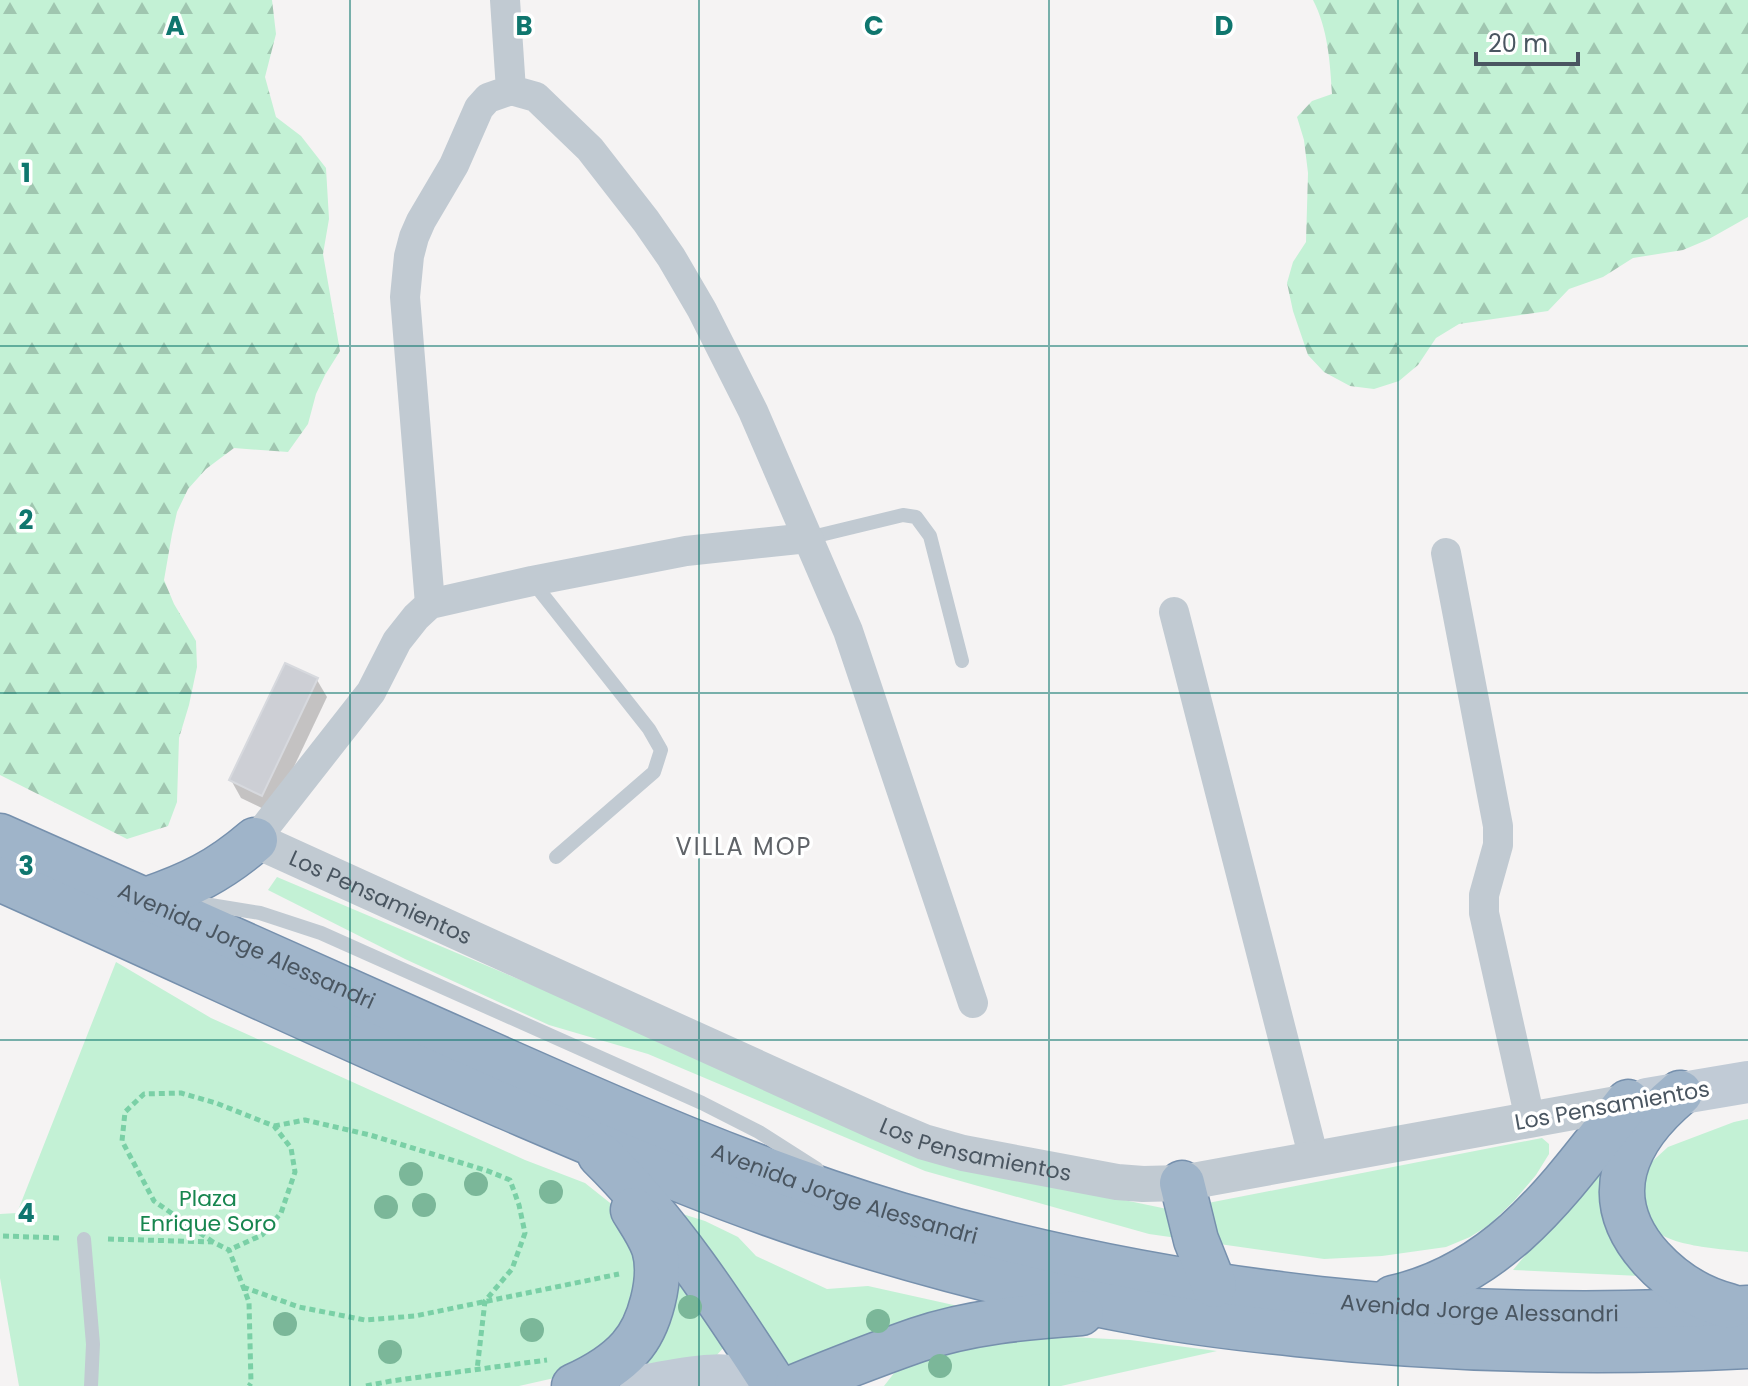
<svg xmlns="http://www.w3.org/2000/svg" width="1748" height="1386" viewBox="0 0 1748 1386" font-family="Poppins,sans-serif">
  <defs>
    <pattern id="forest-firs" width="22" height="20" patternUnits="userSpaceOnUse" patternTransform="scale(2)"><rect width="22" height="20" fill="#c3f1d5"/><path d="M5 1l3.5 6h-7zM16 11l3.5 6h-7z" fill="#a0c6b0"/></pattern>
  </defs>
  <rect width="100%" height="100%" fill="#f5f3f3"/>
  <!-- green -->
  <path fill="#c3f1d5" d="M277,877L960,1166L1172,1210L1542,1138L1549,1144V1154L1536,1175L1514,1201L1489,1225L1470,1237L1446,1247L1382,1256L1324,1259L1149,1234L925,1171L648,1054L549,1025L405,959L268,890Z
    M116,962L211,1018L525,1160L585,1183L624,1214L638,1238L636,1317L581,1372L519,1386H19L0,1278V1214L17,1213Z
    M1748,1119V1252C1724,1249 1661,1247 1649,1223C1643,1210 1642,1193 1639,1180L1646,1167L1668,1147L1734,1122Z
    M1602,1169C1596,1218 1608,1239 1640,1276L1513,1270L1596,1170Z
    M676,1212L705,1221L738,1237L756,1256L827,1289L868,1286L985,1312L797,1372L785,1360Z
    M669,1254L724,1347L716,1356L636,1365Z
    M1013,1334L1130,1340L1217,1351L1061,1386H884L898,1368Z"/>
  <!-- forest -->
  <path fill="url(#forest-firs)" d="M0,0H272L276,34L265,77L276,117L301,136L326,168L329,219L323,254L340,351L325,375L316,394L308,424L288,452L234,448L206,469L188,489L177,512L172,534L164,580L174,604L196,641L197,667L189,705L179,738L177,802L168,826L127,839L0,775Z
    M1313,0H1748V217L1709,239L1683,250L1633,258L1603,277L1569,289L1548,311L1459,324L1436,338L1418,365L1399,381L1374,389L1350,386L1324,372L1308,355L1293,311L1287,283L1293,262L1306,242L1308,173L1304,140L1297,117L1312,101L1332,94C1330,62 1328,29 1313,0Z"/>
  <!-- shadow -->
  <path fill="#0003" d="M317,680L327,697L272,813L241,798L231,780Z"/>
  <!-- building -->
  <path fill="#cdcfd5" stroke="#d7d9de" stroke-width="2" d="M285,663L318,678L262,796L229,780Z"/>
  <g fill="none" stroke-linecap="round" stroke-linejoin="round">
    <defs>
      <g id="trunk">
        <path id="s2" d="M0,836C146,901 292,965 438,1031C589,1098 741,1168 900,1215C1173,1296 1464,1327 1748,1308"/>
        <path d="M0,879C168,954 335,1033 504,1106C614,1153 724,1201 839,1237C938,1268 1040,1294 1142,1313C1193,1323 1246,1329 1297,1334C1447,1350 1597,1354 1748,1346"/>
        <path d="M146,900C190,885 219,871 255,840"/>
        <path d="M1680,1093C1625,1139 1597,1198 1651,1258C1672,1281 1698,1298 1729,1306"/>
        <path d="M600,1155C670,1224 722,1304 775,1386"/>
        <path d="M1182,1183L1196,1240L1214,1285"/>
        <path d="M1393,1298C1504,1273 1562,1185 1628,1102"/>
        <path d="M574,1386C594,1377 615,1365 630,1348C650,1326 663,1278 654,1248C649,1234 641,1223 633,1210"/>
        <path d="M797,1386C836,1370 877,1354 917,1340C969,1322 1027,1317 1081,1313"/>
      </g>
    </defs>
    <!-- trunk casing -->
    <use href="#trunk" stroke="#7690ad" stroke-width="47"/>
    <!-- path -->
    <path stroke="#7ad0a6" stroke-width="5" stroke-dasharray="6 4" stroke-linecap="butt" d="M274,1126L305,1120L370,1135L488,1171L510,1180L519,1205L525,1233L512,1269L485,1301L477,1370
      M3,1236L62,1238
      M108,1239L213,1242L229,1250L249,1302L251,1383L249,1386
      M213,1242L154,1201L122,1141L125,1112L144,1094L181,1093L216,1103L274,1126L291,1148L295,1172L281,1213L262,1235L229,1250
      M243,1287L299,1307L365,1320L415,1316L619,1274
      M366,1386L391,1381L547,1360"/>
    <!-- service -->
    <path stroke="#c1cad2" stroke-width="14" d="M808,538L903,515L916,517L930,536L962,661
      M532,581L649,729L661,750L654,772L556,857
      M192,902L260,913L321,933L702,1103L759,1132L817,1169
      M84,1239L93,1344L91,1386"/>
    <!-- minor -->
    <path stroke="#c1cad2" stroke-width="30" d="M505,0L511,90
      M1446,553L1498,826V845L1484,895V913L1530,1119
      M430,604L532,581L686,551L808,538
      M1174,612L1314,1159
      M255,840L371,692L397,641L416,617L430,604L405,297L409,256L414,237L421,221L454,165L479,108L488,98L511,90L536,97L590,149L646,221L671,257L702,310L753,411L848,631L973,1003"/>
    <!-- tertiary -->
    <path stroke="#c1cad2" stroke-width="36" id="s1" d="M255,840L879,1123L924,1142L963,1153L1117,1182L1143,1184L1182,1183L1628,1102"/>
    <!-- secondary -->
    <path stroke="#c1cbd6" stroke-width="42" d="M1647,1099L1748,1082
      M641,1386C684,1379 726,1366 768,1386"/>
    <!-- trunk -->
    <use href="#trunk" stroke="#9fb4c9" stroke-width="44"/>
  </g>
  <!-- trees -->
  <g fill="#7bb799">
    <circle cx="411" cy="1174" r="12"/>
    <circle cx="476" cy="1184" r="12"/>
    <circle cx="551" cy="1192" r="12"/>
    <circle cx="424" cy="1205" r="12"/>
    <circle cx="386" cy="1207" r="12"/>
    <circle cx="690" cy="1307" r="12"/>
    <circle cx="878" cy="1321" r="12"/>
    <circle cx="285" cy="1324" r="12"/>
    <circle cx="532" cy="1330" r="12"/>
    <circle cx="390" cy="1352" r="12"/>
    <circle cx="940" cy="1366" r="12"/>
  </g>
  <!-- grid -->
  <path fill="none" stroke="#0f766e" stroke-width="2" stroke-opacity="0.55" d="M350,0V1386M699,0V1386M1049,0V1386M1398,0V1386M0,346H1748M0,693H1748M0,1040H1748"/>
  <g text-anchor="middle" stroke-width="7" stroke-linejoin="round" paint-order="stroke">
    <!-- street labels -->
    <g font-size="22" fill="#4a5661" stroke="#fff">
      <text dy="8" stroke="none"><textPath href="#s1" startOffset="138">Los Pensamientos</textPath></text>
      <text dy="8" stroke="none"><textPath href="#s2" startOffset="270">Avenida Jorge Alessandri</textPath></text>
      <text transform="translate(1612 1105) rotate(-10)" y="8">Los Pensamientos</text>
      <text dy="8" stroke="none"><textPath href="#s1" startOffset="786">Los Pensamientos</textPath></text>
      <text dy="8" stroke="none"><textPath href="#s2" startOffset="918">Avenida Jorge Alessandri</textPath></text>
      <text dy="8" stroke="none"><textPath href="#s2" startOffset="1566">Avenida Jorge Alessandri</textPath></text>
    </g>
    <!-- park labels -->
    <g font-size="22" fill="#17864f" stroke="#fff">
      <text x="208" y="1206">Plaza<tspan x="208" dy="25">Enrique Soro</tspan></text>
    </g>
    <!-- neighbourhood labels -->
    <g font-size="24" letter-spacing="2" fill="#5f6368" stroke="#fff">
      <text x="744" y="855">VILLA MOP</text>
    </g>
  </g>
  <g font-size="26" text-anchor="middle" font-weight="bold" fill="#0f766e" stroke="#fff" stroke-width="7" stroke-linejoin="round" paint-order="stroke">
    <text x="175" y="35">A</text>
    <text x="524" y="35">B</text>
    <text x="874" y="35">C</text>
    <text x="1224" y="35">D</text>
    <text x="26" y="182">1</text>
    <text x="26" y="529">2</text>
    <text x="26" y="875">3</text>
    <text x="26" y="1222">4</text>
  </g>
  <!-- scale -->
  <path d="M1476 52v12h102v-12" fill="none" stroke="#4a5661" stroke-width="4"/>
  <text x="1488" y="52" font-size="24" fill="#4a5661" stroke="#ffffff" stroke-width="6" paint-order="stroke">20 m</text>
</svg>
